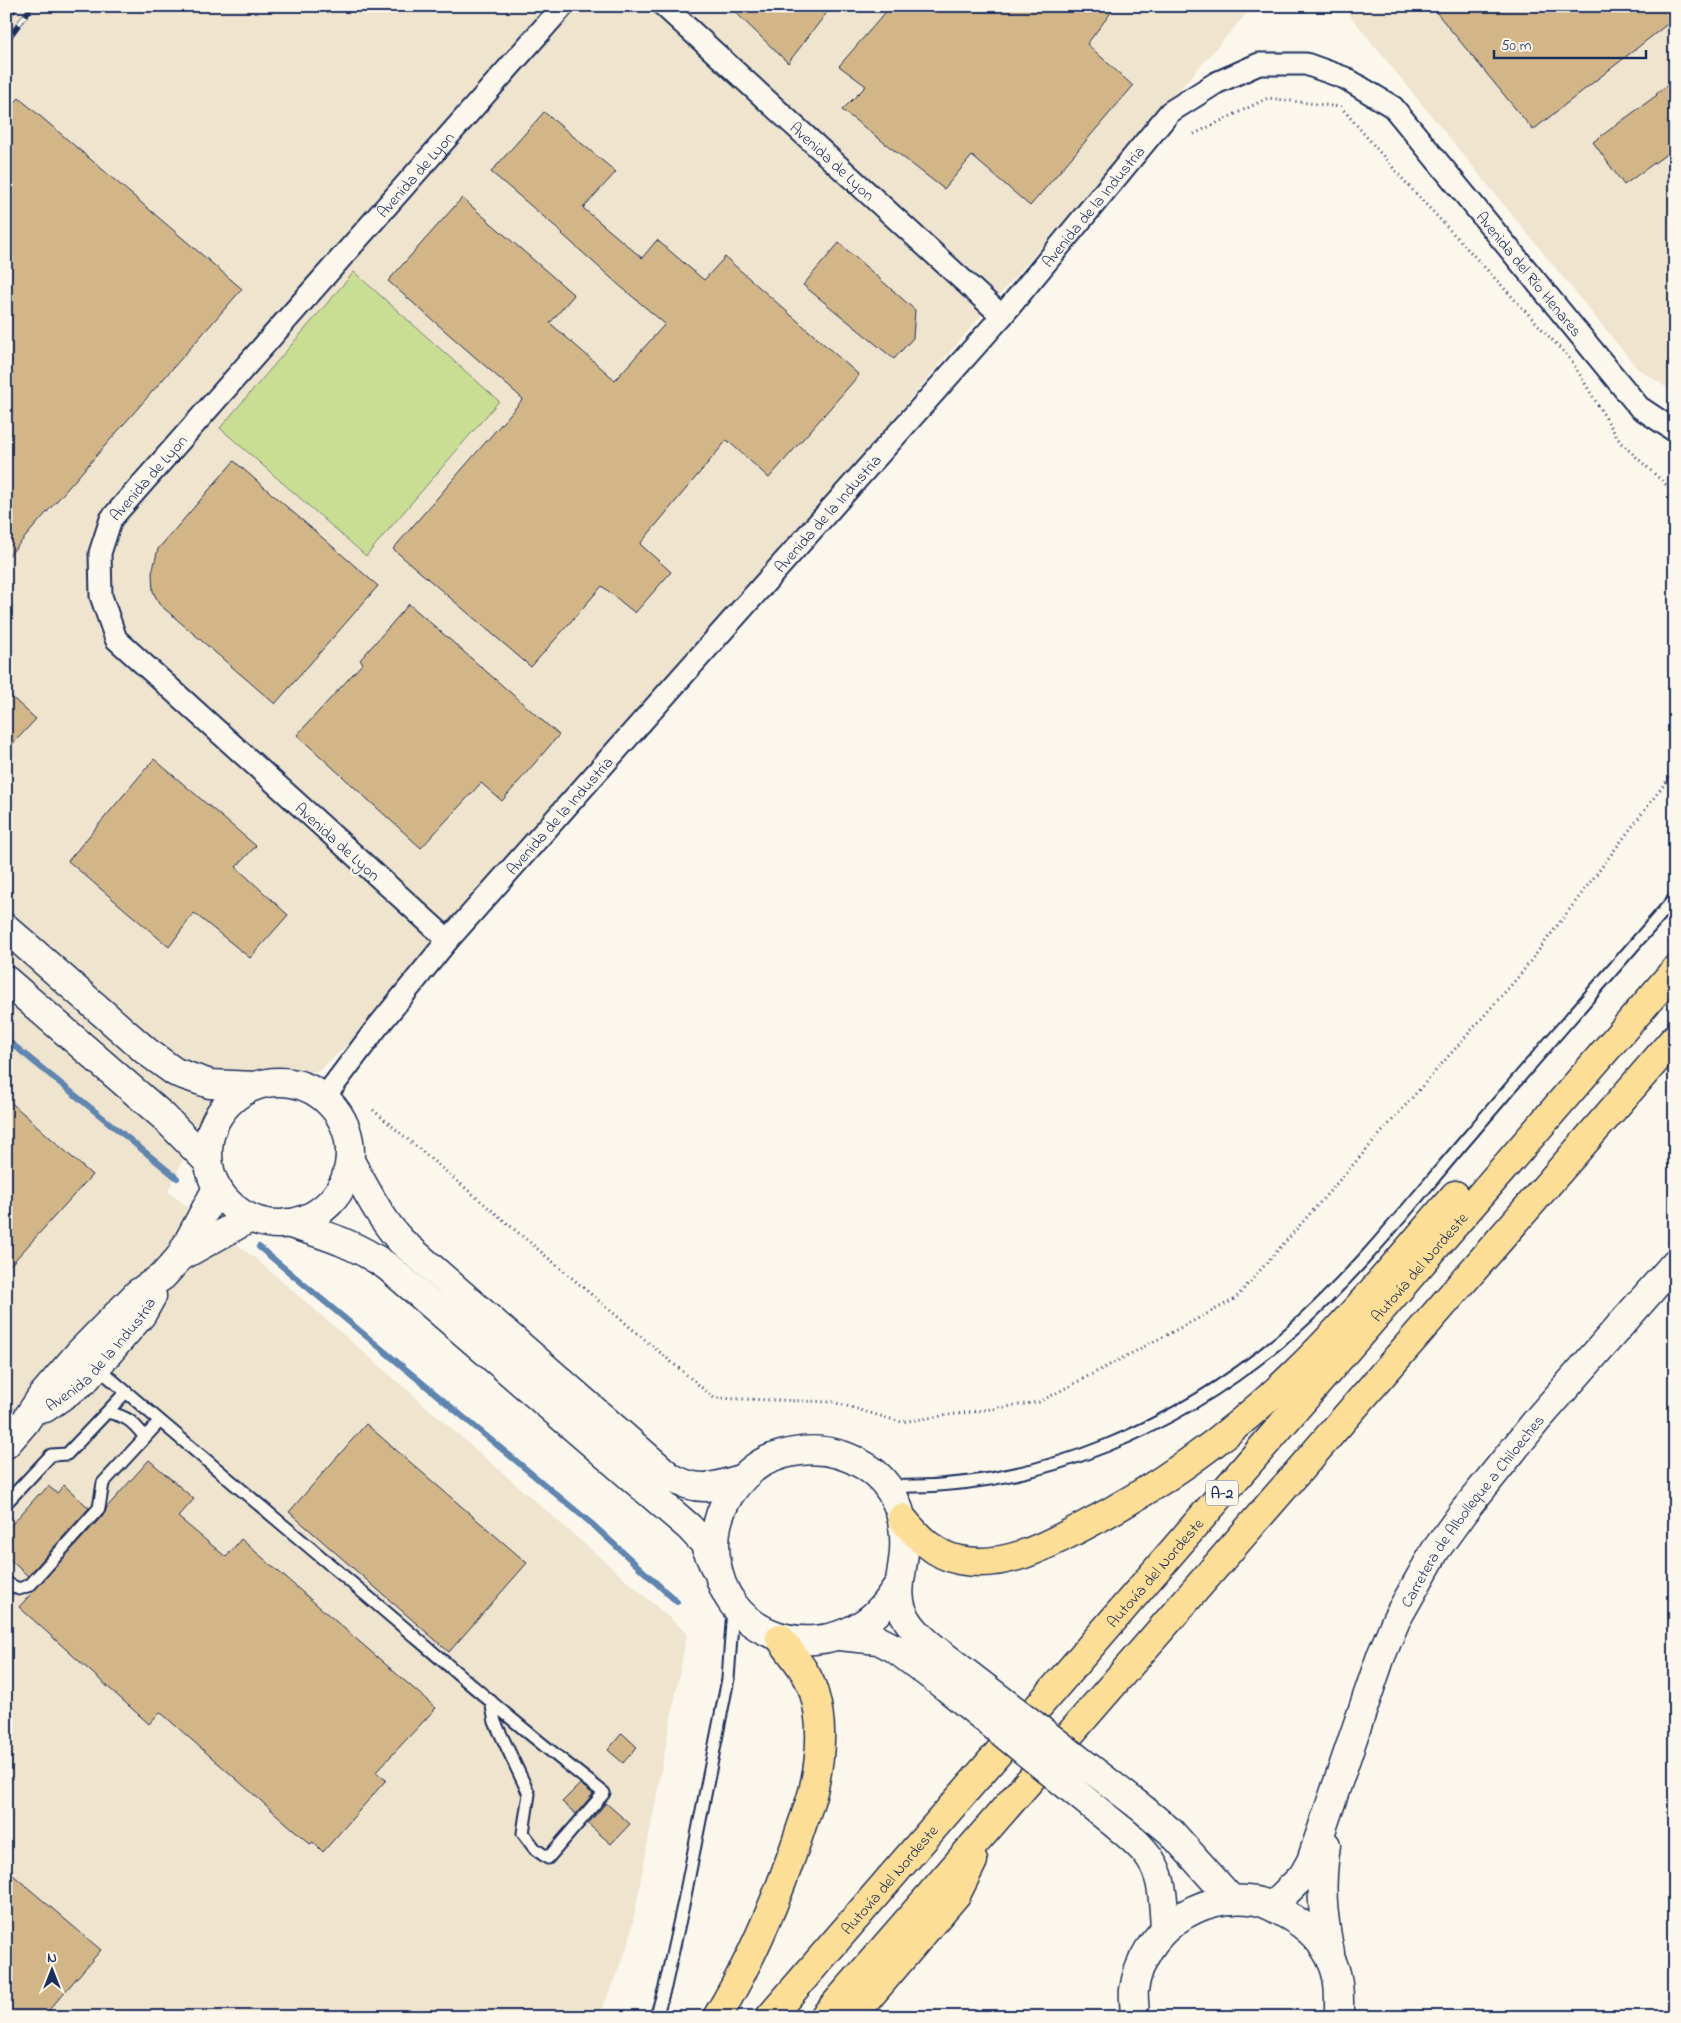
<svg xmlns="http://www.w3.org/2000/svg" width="1681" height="2023" viewBox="0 0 1681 2023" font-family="'Indie Flower',sans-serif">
  <rect width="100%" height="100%" fill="#fbf7ec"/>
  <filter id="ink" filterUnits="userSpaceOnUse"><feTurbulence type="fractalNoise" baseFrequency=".02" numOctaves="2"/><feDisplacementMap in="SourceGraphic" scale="10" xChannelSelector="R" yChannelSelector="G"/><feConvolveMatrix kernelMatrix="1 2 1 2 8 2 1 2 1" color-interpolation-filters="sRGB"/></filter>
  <g filter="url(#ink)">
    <!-- built -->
    <path fill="#efe4ce" d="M6,6H1253L979,318L785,546L371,1022L319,1071L216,1086L168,1192L255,1258L687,1633L629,1943L599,2017H6Z
      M1342,6H1675V393L1637,368Z"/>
    <!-- green -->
    <path fill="#cade93" stroke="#728678" d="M354,272L499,401L366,556L220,428Z"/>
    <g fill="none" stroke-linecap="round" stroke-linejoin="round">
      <!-- stream -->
      <path stroke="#5f85b1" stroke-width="6" d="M6,1039L177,1178
        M259,1247L592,1524L677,1602"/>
    </g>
    <!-- building -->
    <path fill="#d3b688" stroke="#1b2f5e" d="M729,6H832L788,63Z
      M891,6H1116L1087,44L1133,86L1030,206L972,156L944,189L842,110L866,86L839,66Z
      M1431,6H1675V18L1533,130Z
      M1675,79V148L1624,185L1593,142L1657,95L1656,94Z
      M19,98L242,289L6,559V112Z
      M544,112L616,172L583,208L642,258L657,240L704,280L725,257L859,375L769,478L727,440L640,544L671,572L635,613L602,586L531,667L393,549L523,399L388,281L462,198L574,295L550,323L615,380L665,324L620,286L562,234L563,233L491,172Z
      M839,243L915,310L913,338L894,359L803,285Z
      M234,461L378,586L275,704L159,604L153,591L152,573L158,549Z
      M409,604L559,735L502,801L481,783L421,848L297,735L363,663L360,660Z
      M6,692L36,719L6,751Z
      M154,759L256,846L236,867L288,915L250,958L194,913L169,947L68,861Z
      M6,1098L92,1175L6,1270Z
      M366,1424L527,1563L449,1652L289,1512Z
      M149,1460L194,1499L178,1517L226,1557L241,1539L436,1708L376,1772L386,1780L323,1852L313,1842L310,1844L160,1712L149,1724L19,1607L105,1513L107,1507Z
      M64,1485L89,1508L28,1576L6,1556V1531L39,1494L40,1495L48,1486L57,1493Z
      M622,1733L637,1747L623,1763L608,1750Z
      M580,1784L593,1794L576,1814L562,1802Z
      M606,1803L630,1824L611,1844L588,1824Z
      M6,1869L101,1950L43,2017H6Z"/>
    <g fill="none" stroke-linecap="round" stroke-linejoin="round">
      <defs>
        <path id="lane" d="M97,1367C191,1448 286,1527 380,1607C454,1670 527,1734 604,1793L548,1858L535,1849L523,1833L529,1794L495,1722L491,1701
          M107,1412C128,1417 132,1421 145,1437
          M889,1486C1038,1491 1184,1426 1295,1328C1360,1270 1414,1200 1470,1135C1538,1055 1607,976 1675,898
          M6,1503L51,1455L67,1454L126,1392
          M6,1583L19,1589L30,1585L99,1508L103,1483L160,1421
          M656,2017L665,1987L684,1901L728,1679L733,1609"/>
        <g id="street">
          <path id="s1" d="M664,6L1002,316"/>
          <path id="s2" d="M448,940L116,639L101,596L100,553L111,519L563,6"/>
          <path id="s3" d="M324,1098L375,1030L448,940L1002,316L1170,112L1216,83L1259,64H1306L1345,78L1393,107L1639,407L1675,431"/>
        </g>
        <g id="secondary">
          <path d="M6,928L146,1051L175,1072L210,1084L255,1086"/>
          <path d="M6,980L164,1117L208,1162"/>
          <circle cx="279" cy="1153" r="71"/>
          <path d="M350,1161C366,1189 379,1217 401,1241L670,1477C697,1492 712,1488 740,1479"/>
          <path d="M287,1223C325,1235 356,1244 388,1267L689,1527L704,1543L714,1566"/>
          <path d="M180,1257L250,1218"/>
          <path id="s4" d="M45,1408L84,1381L142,1314L152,1296"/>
          <path d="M6,1444L25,1422L42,1396L81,1351L138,1293L163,1276L180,1257L217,1188"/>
          <path d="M899,1584C888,1600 878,1615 861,1625C801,1661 724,1631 716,1559C713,1535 717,1515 730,1494C741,1478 754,1465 772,1458C804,1446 836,1448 865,1466C895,1484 906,1518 904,1551C903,1572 894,1593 904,1614C915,1637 941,1653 961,1669"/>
          <path d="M839,1636L878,1640L894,1648L947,1688"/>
          <path d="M1138,1805L1171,1832L1232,1900"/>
          <path d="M1117,1826C1161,1861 1162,1875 1165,1929"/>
          <path d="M1326,1845C1320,1886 1322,1912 1330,1953"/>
          <path id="s5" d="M1272,1906L1302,1877L1311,1861L1381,1656L1396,1620L1435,1551L1464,1511L1538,1419L1675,1263"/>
          <path d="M1135,2017C1135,2008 1133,1998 1134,1990C1142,1932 1199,1891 1256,1901C1267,1903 1277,1909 1287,1915C1307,1926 1324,1942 1333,1964C1340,1981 1339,1999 1339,2017"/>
        </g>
        <g id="highway">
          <path d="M902,1518C917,1536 934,1555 959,1560C1002,1569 1042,1548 1080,1528C1158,1488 1230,1436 1293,1375C1351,1319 1402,1256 1455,1195"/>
          <path d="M717,2017C752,1960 778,1897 799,1834C804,1818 811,1802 814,1787C821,1756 823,1722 814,1693C808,1672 792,1655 780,1638"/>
          <path id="s6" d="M770,2017L1675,970"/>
          <path d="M824,2017L1675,1038"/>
          <path d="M852,2017L956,1895L973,1861"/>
        </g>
      </defs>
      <!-- lane casing -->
      <use href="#lane" stroke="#1b2f5e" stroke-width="15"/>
      <!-- street casing -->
      <use href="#street" stroke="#1b2f5e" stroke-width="25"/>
      <!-- secondary casing -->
      <use href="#secondary" stroke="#1b2f5e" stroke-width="31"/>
      <!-- highway casing -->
      <use href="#highway" stroke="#1b2f5e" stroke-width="31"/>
      <!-- path -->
      <path stroke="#1b2f5e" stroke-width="3" stroke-dasharray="1 4" stroke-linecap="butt" d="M1194,134L1268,98L1341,107L1407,184L1571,360L1620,442L1675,493
        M373,1110L714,1398L833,1402L901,1422L1039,1402L1235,1299L1520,975L1675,770"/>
      <!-- lane -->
      <use href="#lane" stroke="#fbf7ec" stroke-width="11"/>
      <!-- street -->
      <use href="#street" stroke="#fbf7ec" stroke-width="21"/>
      <!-- secondary -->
      <use href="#secondary" stroke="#fbf7ec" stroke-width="28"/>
      <!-- highway -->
      <use href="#highway" stroke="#fcde96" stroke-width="28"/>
      <defs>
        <path id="rail" d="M6,21L16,6
          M6,42L32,6"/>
      </defs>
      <!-- rail casing -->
      <use href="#rail" stroke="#1b2f5e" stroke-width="5.5"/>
      <!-- rail -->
      <use href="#rail" stroke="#fbf7ec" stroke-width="4" stroke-dasharray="11" stroke-linecap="butt"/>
      <defs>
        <path id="secondary-bridge" d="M961,1669L1138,1805
          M947,1688L1117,1826"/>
      </defs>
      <!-- secondary-bridge casing -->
      <use href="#secondary-bridge" stroke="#1b2f5e" stroke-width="31" stroke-linecap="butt"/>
      <!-- secondary-bridge -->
      <use href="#secondary-bridge" stroke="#fbf7ec" stroke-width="28"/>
    </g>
  </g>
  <g text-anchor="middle" stroke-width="4.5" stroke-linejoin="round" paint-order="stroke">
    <!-- shield labels -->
    <rect fill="#fbf7ec" stroke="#5e6b89" stroke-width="1" x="1206" y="1480.5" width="32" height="25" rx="4"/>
    <g font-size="15" font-weight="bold" fill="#1b2f5e">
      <text x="1222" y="1498">A-2</text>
    </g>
    <!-- street labels -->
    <g font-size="16" fill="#1b2f5e" stroke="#fbf7ec">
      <text dy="6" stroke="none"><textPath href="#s1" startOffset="229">Avenida de Lyon</textPath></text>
      <text dy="6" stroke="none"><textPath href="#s2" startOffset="1032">Avenida de Lyon</textPath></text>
      <text dy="6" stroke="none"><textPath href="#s3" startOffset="1178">Avenida de la Industria</textPath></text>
      <text dy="6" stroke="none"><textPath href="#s3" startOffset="1761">Avenida del Río Henares</textPath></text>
      <text dy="6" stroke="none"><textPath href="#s2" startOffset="628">Avenida de Lyon</textPath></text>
      <text dy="6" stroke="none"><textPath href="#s3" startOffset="772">Avenida de la Industria</textPath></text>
      <text dy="6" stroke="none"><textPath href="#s3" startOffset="368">Avenida de la Industria</textPath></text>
      <text transform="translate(338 841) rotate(42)" y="6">Avenida de Lyon</text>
      <text dy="6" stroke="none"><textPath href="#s6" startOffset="992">Autovía del Nordeste</textPath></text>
      <text dy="6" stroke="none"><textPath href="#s4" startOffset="78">Avenida de la Industria</textPath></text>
      <text dy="6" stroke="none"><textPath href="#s5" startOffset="449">Carretera de Albolleque a Chiloeches</textPath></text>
      <text dy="6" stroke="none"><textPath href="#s6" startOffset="588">Autovía del Nordeste</textPath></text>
      <text dy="6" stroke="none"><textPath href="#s6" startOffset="182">Autovía del Nordeste</textPath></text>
    </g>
  </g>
  <!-- margin -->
  <rect width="1681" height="2023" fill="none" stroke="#fbf7ec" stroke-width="25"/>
  <rect x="12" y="12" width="1656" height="1998" fill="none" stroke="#1b2f5e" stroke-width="2" filter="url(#ink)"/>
  <!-- north arrow -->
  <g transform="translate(52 1970)" stroke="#fbf7ec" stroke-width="4" paint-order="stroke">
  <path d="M0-4L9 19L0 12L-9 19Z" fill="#1b2f5e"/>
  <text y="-8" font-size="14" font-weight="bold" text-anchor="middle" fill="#1b2f5e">N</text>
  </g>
  <!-- scale -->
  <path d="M1494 50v8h152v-8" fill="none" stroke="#1b2f5e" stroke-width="2.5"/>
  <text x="1501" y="50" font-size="15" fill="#1b2f5e" stroke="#fbf7ec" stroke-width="4" paint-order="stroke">50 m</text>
</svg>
